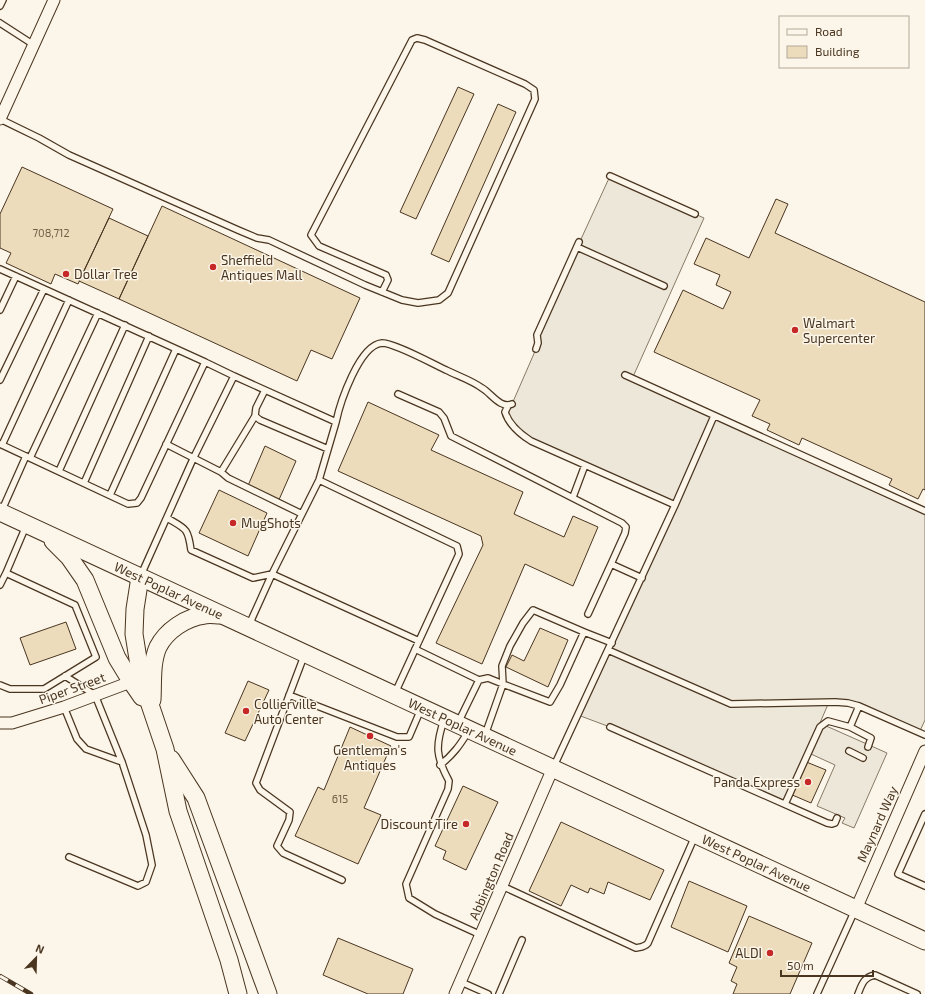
<svg xmlns="http://www.w3.org/2000/svg" width="925" height="994" viewBox="0 0 925 994" font-family="'Exo 2',sans-serif">
  <rect width="100%" height="100%" fill="#fbf6e9"/>
  <!-- parking -->
  <path fill="#ede7d9" stroke="#887966" d="M610,176L704,218L632,379L925,509V720L919,733L859,706L829,702L785,804L610,727L578,715L675,505L531,441L507,416L508,406L512,404L536,349L537,335Z
    M824,725L887,753L854,828L842,823L845,818L817,806L835,765L811,754Z"/>
  <!-- building -->
  <path fill="#ecdcbc" stroke="#4a3520" d="M458,87L474,94L416,219L400,212Z
    M498,104L516,112L449,262L431,254Z
    M22,167L113,209L78,284L55,274L51,284L6,263L11,253L0,248V214Z
    M776,199L788,204L775,233L925,302V490L923,489L918,499L889,485L892,479L802,438L799,445L767,430L770,424L752,416L760,400L654,352L683,290L723,309L731,292L716,285L720,275L694,264L706,238L749,258Z
    M162,206L360,298L332,359L311,350L297,381L119,299Z
    M109,218L148,236L119,299L79,281Z
    M368,402L439,435L431,450L523,492L514,514L564,537L573,516L598,527L573,586L525,564L482,664L436,643L483,545L481,536L338,471Z
    M265,446L296,461L278,502L247,488Z
    M219,490L267,513L248,556L199,533Z
    M66,622L76,649L30,665L20,638Z
    M540,628L568,640L548,687L506,667L512,655L524,661Z
    M248,681L269,690L245,741L225,733Z
    M350,727L391,746L364,808L381,815L358,864L295,836L318,787L324,790Z
    M804,761L826,770L811,803L790,794Z
    M463,786L498,802L466,870L443,859L446,851L435,846Z
    M561,822L664,870L650,900L608,882L604,894L590,888L588,893L571,885L561,906L529,891Z
    M689,881L747,906L728,952L671,927Z
    M749,916L812,943L790,994H733L737,984L731,981L737,967L729,963Z
    M338,938L413,969L403,994H368L323,975Z"/>
  <g fill="none" stroke-linecap="round" stroke-linejoin="round">
    <defs>
      <path id="service" d="M0,6L3,0
        M0,23L34,45
        M0,119L39,138L69,155L238,230L257,238L269,240L365,285L402,300L418,303L439,300L448,293L535,99L534,90L525,84L425,40L417,38L412,40L311,235L319,246L386,275L388,280L382,292
        M610,176L695,214
        M577,247L664,286
        M0,269L205,362L141,498L137,503L128,504L0,444
        M0,310L16,276
        M536,349L538,343L537,335L579,242
        M625,375L925,511
        M234,376L336,422L319,480L272,574L249,625
        M0,380L44,289
        M265,390L256,408L255,416L260,420L328,449
        M398,394L439,412L444,418L451,436L622,523L626,527L625,533L611,564L642,578
        M508,406L505,412C509,425 520,434 531,441L675,505
        M336,422C340,403 359,345 382,343C395,343 433,364 446,370C458,376 471,380 482,388C491,393 500,409 512,404
        M166,444L221,472L228,478L302,514
        M2,445L69,300
        M30,458L98,313
        M59,471L125,325
        M221,472L255,416
        M319,480L457,546L459,554L395,693
        M84,483L149,336
        M110,495L176,349
        M573,497L585,465
        M2,510L26,456
        M167,518C186,529 188,528 191,550L253,578L272,574L419,641
        M141,575L193,459L234,376L205,362
        M0,585L6,573
        M588,614L611,564
        M415,649L479,680L488,678L503,684L550,702L560,685L584,632L612,643
        M608,650L731,704L835,702L848,703L859,706L925,735
        M304,656L256,783L260,790L290,812L289,820L277,846L283,853L342,880
        M65,676L95,695L122,762L146,835L152,865L146,882L138,886L69,857
        M0,685L10,689H44L96,657L75,605L6,573L26,526
        M289,695L397,737H409L421,709
        M64,707L77,739L86,749L122,762
        M444,720C435,746 436,757 449,781L448,789L406,884L409,898L435,914L481,935
        M458,723L479,680
        M610,727L827,823L832,824L835,823L837,818
        M850,727L871,738L868,747
        M485,735L503,684L502,666L510,646L523,623L533,610L584,632
        M849,751L863,758
        M440,765C453,755 460,745 468,732
        M554,766L675,505L714,416
        M785,804L820,727L828,721L850,727L859,706
        M925,814L898,874L925,886
        M502,886L636,948C641,947 645,947 648,943L695,836
        M461,982L488,994
        M499,994L522,940
        M817,994L855,910
        M858,994C862,984 864,977 875,975L917,994"/>
      <path id="minor" d="M0,119L54,0
        M0,723H12L64,707L136,680
        M856,909L925,751
        M455,994L553,768"/>
      <g id="primary">
        <path id="s1" d="M0,512L925,941"/>
        <path d="M53,541L69,557L85,580L117,658L131,681L142,697"/>
        <path d="M140,577L135,609L134,634L141,678L165,749L178,811L229,960L238,994"/>
        <path d="M152,700C153,683 151,663 158,647C166,631 186,617 205,615C210,614 215,615 220,615"/>
        <path d="M171,759L196,798L268,994"/>
      </g>
    </defs>
    <!-- service casing -->
    <use href="#service" stroke="#4a3520" stroke-width="8"/>
    <!-- minor casing -->
    <use href="#minor" stroke="#4a3520" stroke-width="13"/>
    <!-- primary casing -->
    <use href="#primary" stroke="#4a3520" stroke-width="19"/>
    <!-- service -->
    <use href="#service" stroke="#fbf6e9" stroke-width="5.5"/>
    <!-- minor -->
    <use href="#minor" stroke="#fbf6e9" stroke-width="11"/>
    <!-- primary -->
    <use href="#primary" stroke="#fbf6e9" stroke-width="17"/>
    <defs>
      <path id="rail" d="M0,976L31,994"/>
    </defs>
    <!-- rail casing -->
    <use href="#rail" stroke="#4a3520" stroke-width="4.5"/>
    <!-- rail -->
    <use href="#rail" stroke="#fbf6e9" stroke-width="3" stroke-dasharray="9" stroke-linecap="butt"/>
  </g>
  <!-- markers -->
  <g fill="#c62828" stroke="#fbf6e9" stroke-width="1.5">
    <circle cx="213" cy="267" r="4"/>
    <circle cx="66" cy="274" r="4"/>
    <circle cx="795" cy="330" r="4"/>
    <circle cx="233" cy="523" r="4"/>
    <circle cx="246" cy="711" r="4"/>
    <circle cx="370" cy="736" r="4"/>
    <circle cx="808" cy="782" r="4"/>
    <circle cx="466" cy="824" r="4"/>
    <circle cx="770" cy="953" r="4"/>
  </g>
  <g text-anchor="middle" stroke-width="3" stroke-linejoin="round" paint-order="stroke">
    <!-- number labels -->
    <g font-size="11" fill="#725f47">
      <text x="51" y="237">708,712</text>
      <text x="340" y="803">615</text>
    </g>
    <!-- poi labels -->
    <g font-size="13" fill="#4a3520" stroke="#fbf6e9" text-anchor="start">
      <text x="221" y="265">Sheffield<tspan x="221" dy="15">Antiques Mall</tspan></text>
      <text x="74" y="279">Dollar Tree</text>
      <text x="803" y="328">Walmart<tspan x="803" dy="15">Supercenter</tspan></text>
      <text x="241" y="528">MugShots</text>
      <text x="254" y="709">Collierville<tspan x="254" dy="15">Auto Center</tspan></text>
      <text x="370" y="755" text-anchor="middle">Gentleman's<tspan x="370" dy="15">Antiques</tspan></text>
      <text x="800" y="787" text-anchor="end">Panda Express</text>
      <text x="458" y="829" text-anchor="end">Discount Tire</text>
      <text x="762" y="958" text-anchor="end">ALDI</text>
    </g>
    <!-- street labels -->
    <g font-size="13" fill="#4a3520" stroke="#fbf6e9">
      <text dy="5" stroke="none"><textPath href="#s1" startOffset="186">West Poplar Avenue</textPath></text>
      <text transform="translate(72 688) rotate(-20)" y="5">Piper Street</text>
      <text dy="5" stroke="none"><textPath href="#s1" startOffset="510">West Poplar Avenue</textPath></text>
      <text transform="translate(877 824) rotate(-66)" y="5">Maynard Way</text>
      <text dy="5" stroke="none"><textPath href="#s1" startOffset="834">West Poplar Avenue</textPath></text>
      <text transform="translate(491 876) rotate(-67)" y="5">Abbington Road</text>
    </g>
  </g>
  <!-- legend -->
  <rect x="779" y="16" width="130" height="52" fill="#fbf6e9" stroke="#b4a999"/>
  <rect x="787" y="29" width="20" height="6" fill="#fbf6e9" stroke="#b4a999"/>
  <text x="815" y="36" font-size="12" fill="#4a3520">Road</text>
  <rect x="787" y="46" width="20" height="12" fill="#ecdcbc" stroke="#b4a999"/>
  <text x="815" y="56" font-size="12" fill="#4a3520">Building</text>
  <!-- north arrow -->
  <g transform="translate(36 958) rotate(23)" stroke="#fbf6e9" stroke-width="3" paint-order="stroke">
  <path d="M0-3L7 15L0 10L-7 15Z" fill="#4a3520"/>
  <text y="-6" font-size="11" font-weight="bold" text-anchor="middle" fill="#4a3520">N</text>
  </g>
  <!-- scale -->
  <path d="M781 970v6h92v-6" fill="none" stroke="#4a3520" stroke-width="2"/>
  <text x="787" y="970" font-size="12" fill="#4a3520" stroke="#fbf6e9" stroke-width="3" paint-order="stroke">50 m</text>
</svg>
